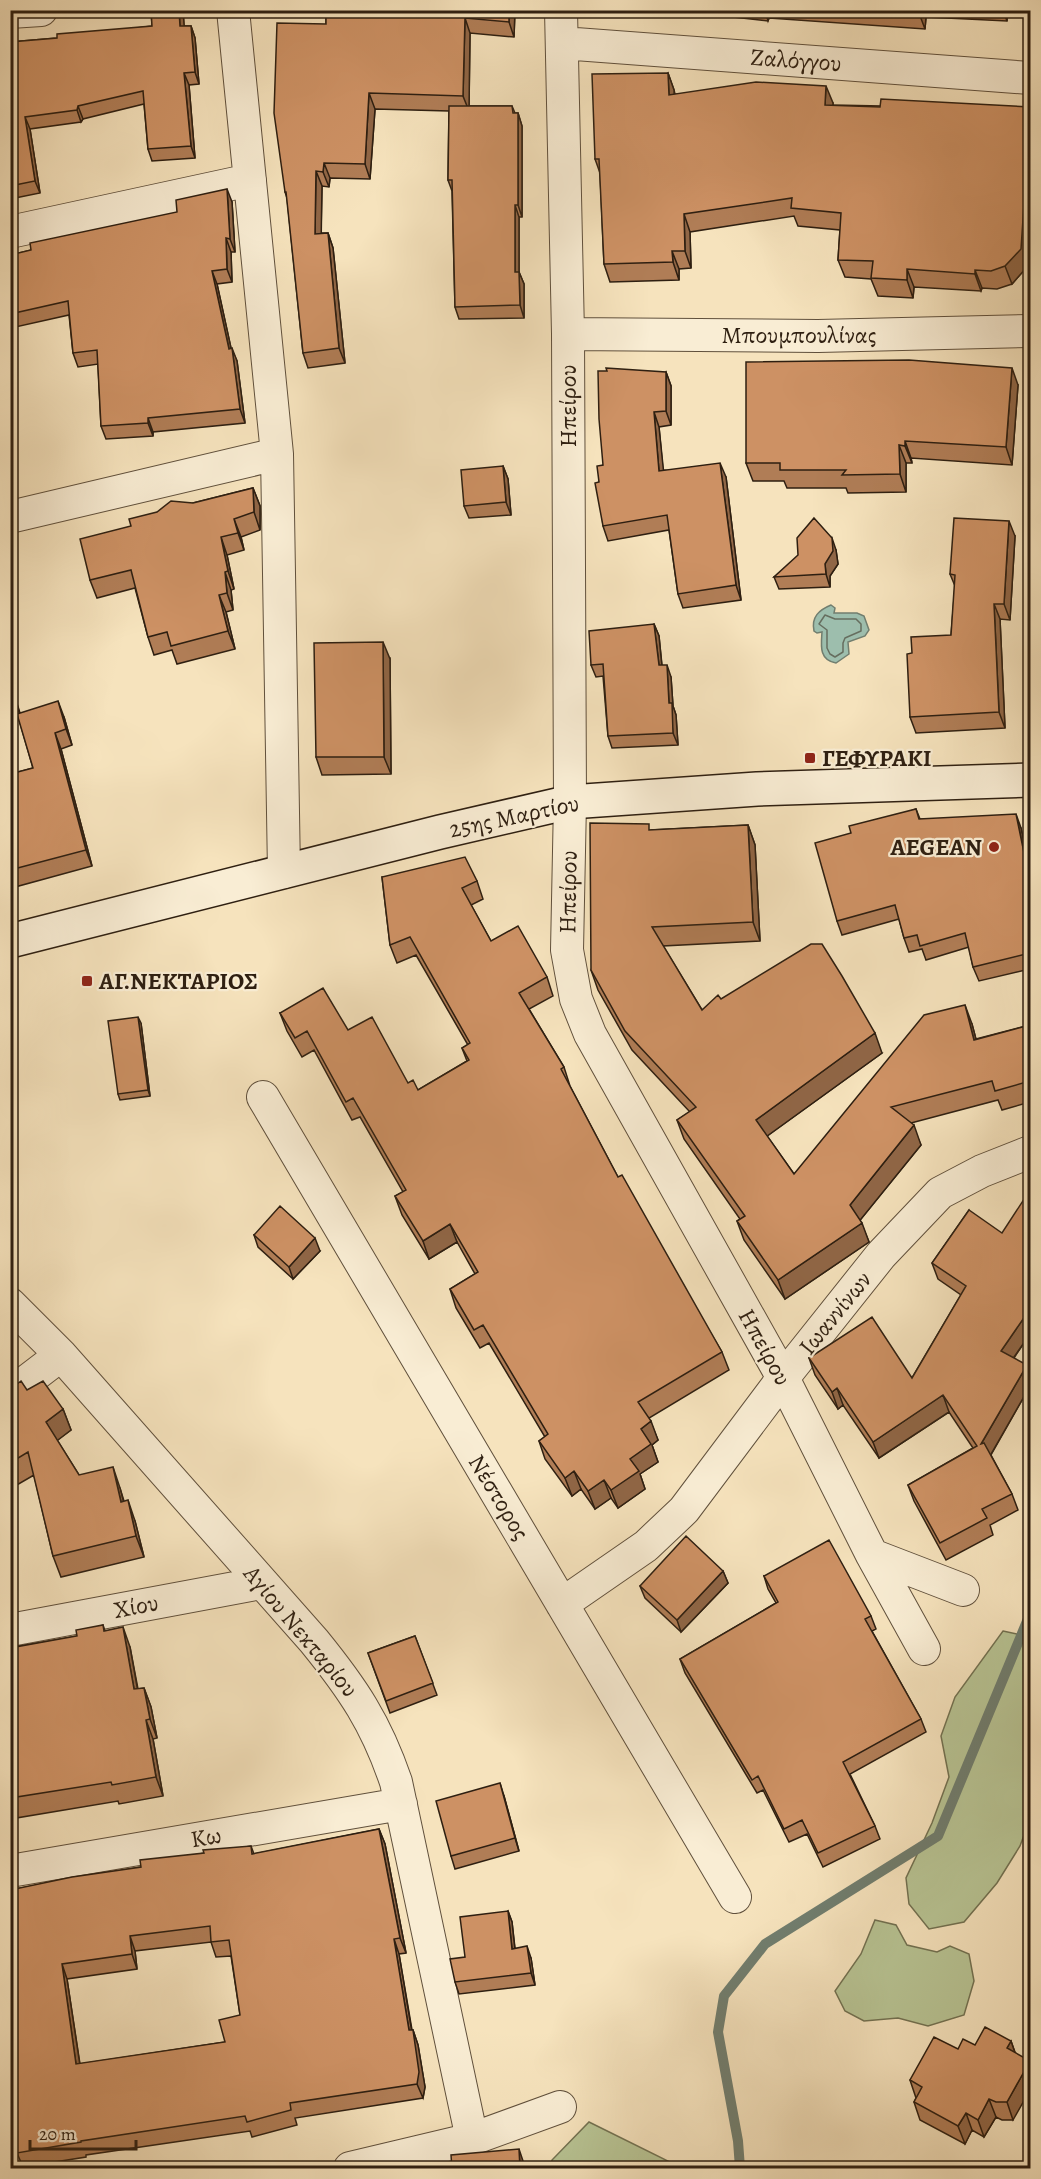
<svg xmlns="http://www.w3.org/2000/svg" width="1041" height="2179" viewBox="0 0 1041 2179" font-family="Alegreya,serif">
  <rect width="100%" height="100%" fill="#f6e3bd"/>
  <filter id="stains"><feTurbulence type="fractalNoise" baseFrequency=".00333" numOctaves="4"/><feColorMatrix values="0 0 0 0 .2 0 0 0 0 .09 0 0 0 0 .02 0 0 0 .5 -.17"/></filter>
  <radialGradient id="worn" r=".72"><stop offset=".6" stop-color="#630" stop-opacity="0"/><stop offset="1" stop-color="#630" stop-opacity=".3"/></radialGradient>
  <!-- green -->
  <path fill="#b8c494" stroke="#737252" stroke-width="1.5" d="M1003,1631L1030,1637V1819L1020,1846L997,1883L964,1922L929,1929L909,1904L906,1878L932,1823L949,1777L941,1736L955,1697Z
    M875,1920L896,1925L907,1945L937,1952L950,1946L969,1954L974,1981L964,2015L928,2026L898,2018L864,2021L845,2011L835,1991L861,1954Z
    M589,2122L670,2162L675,2168H551L552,2160Z"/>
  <!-- water -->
  <path fill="#9dbead" stroke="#717e6f" stroke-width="1.5" d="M831,605L835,608L834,613H857L864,616L869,630L865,636L848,642L849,654L836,663C819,660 821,646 822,632L817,633L814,631C811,617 819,610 831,605Z"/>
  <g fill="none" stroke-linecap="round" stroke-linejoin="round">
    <!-- shore -->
    <path stroke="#666e5f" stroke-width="1.5" d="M825,615L835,619H856L861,624V631L845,638L843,643V652L835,657L830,654L827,648V630L819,624Z"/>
    <!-- stream -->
    <path stroke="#717e6f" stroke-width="10" d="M740,2168L738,2141L718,2032L724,1996L765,1944L938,1836L1030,1614"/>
    <defs>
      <path id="street" d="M233,10L277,454L284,872
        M561,10L568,334L570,802L567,950L576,999L590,1034L783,1378L872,1555L924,1649
        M10,12L41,10
        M562,43L1030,78
        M10,232L250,180
        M568,334L818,336L1030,331
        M10,517L277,454
        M263,1097L735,1897
        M10,1304L61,1355L314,1641C353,1689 376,1723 396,1782L472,2139
        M10,1394L61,1355
        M872,1555L963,1590
        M562,1604L646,1546L684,1510L783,1378L881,1255L940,1193L982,1171L1030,1152
        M10,1630L261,1583
        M10,1871L401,1804
        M350,2168L472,2139L560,2107"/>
      <path id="secondary" d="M10,941L440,832L570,802L757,789L1030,780"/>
    </defs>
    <!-- street casing -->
    <use href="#street" stroke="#60503c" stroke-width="34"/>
    <!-- secondary casing -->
    <use href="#secondary" stroke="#2e1f11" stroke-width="36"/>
    <!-- street -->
    <use href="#street" stroke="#f9edd4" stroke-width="32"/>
    <!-- secondary -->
    <use href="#secondary" stroke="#f9edd4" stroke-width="33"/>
  </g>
  <!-- wall -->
  <path fill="#b07d56" stroke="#2e1f11" stroke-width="1.5" fill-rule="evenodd" d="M151,10H183L184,26H191L195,38L199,84L189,85L195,158L152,161L148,149L144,104L83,119L81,122L30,129L40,193L10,199V42L57,38L152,26Z
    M326,10H515L514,37L470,33L469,106H512L515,113H518L522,126V217H519V272L524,284V318L459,319L455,307L452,191L448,180L449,111L375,109L370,179L330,178L329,187L322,186L321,233H328L333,248L345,363L308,368L303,353L287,198L285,192L326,24Z
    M706,10H1007V21L926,17L925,29L769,18L768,21L707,14Z
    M668,73L674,90L675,94L833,103V105L1030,109V222L1027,267L1012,284L997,289L982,288L981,291L914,287L913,298L878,296L871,279L845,277L838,260L840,230L798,226L794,216L690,232L691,268L679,269V280L610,282L604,264L600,173L595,159Z
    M232,202L235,252H231L232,282L217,284L231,348L237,361L245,423L153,432V436L106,439L101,426L98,364L78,367L73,353L69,315L15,327L13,427H10V255Z
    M666,372L671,386V425L659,427L663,470L726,477L741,600L683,608L678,594L669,530L608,541L603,526L599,482L603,465Z
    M1018,385L1012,465L911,458L912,463H906V492L848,493L846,488H787L784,481H753L746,463Z
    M503,466L508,479L511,515L469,518L464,506Z
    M253,488L260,506V530L241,537L244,550L227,555L234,589L231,590L233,610L226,612L235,649L177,664L172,650L154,655L148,637L135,588L97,598L90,580L131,526L193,503Z
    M1015,536L1010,620L1000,619L1005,728L916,733L910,717L951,635L955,586L950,574Z
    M836,550L838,564L830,576V587L779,589L774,577Z
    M654,624L659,636L662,665L671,677L673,706L676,715L678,745L612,748L608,736L603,676L596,677L591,665Z
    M390,659L391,774L322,775L316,757Z
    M10,681L20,713L64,717L72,745L61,749L92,866L15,887L10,875V774L33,768L18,716L10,718Z
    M916,809L920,819L1021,828L1030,874V891L1029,892L1030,900V969L979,981L973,967L969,947L926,960L922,949L909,952L904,938L899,919L842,935L837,921L851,833Z
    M748,825L755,845L760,941L663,946L702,1010L721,999L882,1053L767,1136L794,1174L972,1024L976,1039L1030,1025V1102L1002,1110L998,1100L911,1123L921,1145L860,1220L869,1242L785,1299L744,1240L737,1221L740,1219L684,1139L677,1120L690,1112L632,1050L598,990L591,970L651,830Z
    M382,877L477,881L483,899L471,905L491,941L547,977L553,996L529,1009L564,1067L570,1086L618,1177L722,1352L729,1370L649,1418L658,1440L652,1445L658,1462L640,1474L645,1489L618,1508L611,1498L595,1509L581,1489L572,1496L545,1459L539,1441L545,1437L489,1343L480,1348L456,1308L450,1289L475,1274L457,1242L429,1259L402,1215L395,1196L403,1192L360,1117L352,1120L314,1050L302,1057L287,1031L280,1013L348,1030L408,1083L418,1090L467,1061L462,1048L468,1045L416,955L397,963L390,945Z
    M141,1023L150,1096L120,1100L118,1094Z
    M969,1210L1030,1334L1014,1358L1030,1376V1386L991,1455L1012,1494L1018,1510L990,1525L993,1535L946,1560L914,1501L908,1485L973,1448L949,1412L879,1458L843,1405L838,1409L815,1375L809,1358L912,1378L961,1295L938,1279L932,1263Z
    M254,1235L320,1251L293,1279L258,1247Z
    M27,1390L63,1409L71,1430L57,1440L79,1475L120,1488L124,1501L135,1521L144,1557L61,1577L53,1556L34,1475L10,1489V1400Z
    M723,1571L728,1583L681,1632L645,1598L640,1586Z
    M764,1576L871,1616L876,1629L872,1631L921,1719L926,1732L850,1774L875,1826L880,1839L823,1867L807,1834L789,1842L763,1790L757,1793L685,1673L680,1659L776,1603L768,1589Z
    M103,1625L105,1631L130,1647L138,1689L144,1688L151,1707L157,1738L153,1739L163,1796L119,1804L118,1801L10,1819V1648L77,1636Z
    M415,1636L437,1695L390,1713L368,1653Z
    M504,1796L519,1851L455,1869L451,1856Z
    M379,1829L385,1844L406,1953L399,1954L412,2030H413L418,2045L425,2087L423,2098L295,2118L297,2125L252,2137L250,2131L86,2155V2157L23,2167L17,2153L10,1890L141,1867L204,1853L251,1846L254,1854ZM211,1942L216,1957L231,1956L240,2015L225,2042L80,2064L67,1979L137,1969L135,1951Z
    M508,1911L512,1922L515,1948L531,1958L535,1985L459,1994L455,1982L465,1957Z
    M1011,2041L1015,2052L1013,2120H1002L996,2117L984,2137L972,2130L965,2144L920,2120L914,2102L916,2098L910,2080L958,2049L975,2045Z"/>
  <!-- shaded-wall -->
  <path fill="#906646" stroke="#2e1f11" stroke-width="1.5" d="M179,10H183L185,38L180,26Z
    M509,10H515L514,37L509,22Z
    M765,10H766L769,18L768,21Z
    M919,10H923L926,17L925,29L919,13Z
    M1003,10H1007V21Z
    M465,18L470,33L469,111L463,96Z
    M191,26L195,38L199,84L195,72Z
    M184,73L189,85L195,158L191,146Z
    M668,73L674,90L675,113L669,95Z
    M826,86L833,103L832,123L825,105Z
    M369,93L375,109L370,179L365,164Z
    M78,106L83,119L81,122L77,110Z
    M1030,107V144L1028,138Z
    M518,113L522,126V217L518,205Z
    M25,117L30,129L40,193L35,181Z
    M1030,159V193L1029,189Z
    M324,163L330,178L329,187L323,172Z
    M316,171L322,186L321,249L315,234Z
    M227,189L232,202L235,252L230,239Z
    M1025,189L1030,203V222L1027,267L1012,284L1005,266Z
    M515,205L519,217V284L515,272Z
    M684,214L690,232L691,268L685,251Z
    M328,233L333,248L345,363L339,348Z
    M226,238L231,252L232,282L227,269Z
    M672,251L679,269V280L673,262Z
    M907,269L914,287L913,298L907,280Z
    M975,270L982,288L981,291L975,274Z
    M212,271L217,284L234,362L229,349Z
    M519,272L524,284V318L520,305Z
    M10,315L15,327L13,427L10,420Z
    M232,348L237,361L245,423L240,409Z
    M1012,368L1018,385L1012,465L1006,447Z
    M666,372L671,386V425L666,411Z
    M654,412L659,427L665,485L659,471Z
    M148,418L153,432V436L148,423Z
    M905,441L911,458L912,463L905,446Z
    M899,445L906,463V492L900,474Z
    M720,463L726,477L741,600L736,585Z
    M503,466L508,479L511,515L506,502Z
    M253,488L260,506V530L254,512Z
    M234,519L241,537L244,550L238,533Z
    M1009,521L1015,536L1010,620L1004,604Z
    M221,537L227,555L234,589L228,571Z
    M832,538L836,550L838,564L830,576V587L826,574L825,564Z
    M225,572L231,590L233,610L227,593Z
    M219,595L226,612L235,649L228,631Z
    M994,604L1000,619L1005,728L999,712Z
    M654,624L659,636L663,678L659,665Z
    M383,642L390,659L391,774L384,757Z
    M667,665L671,677L673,706L676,715L678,745L673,733L669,703Z
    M10,681L20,715L10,684Z
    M58,701L64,717L72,745L66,729Z
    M55,733L61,749L92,866L86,850Z
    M1016,814L1021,828L1030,874V882L1029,877Z
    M748,825L755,845L760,941L753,922Z
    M1024,878L1030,900V908Z
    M965,1005L972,1024L981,1059L974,1040Z
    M138,1017L141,1023L150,1096L148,1090Z
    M875,1033L882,1053L763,1139L756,1120Z
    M914,1125L921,1145L857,1224L850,1205Z
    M862,1223L869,1242L785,1299L778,1280Z
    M450,1224L457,1242L429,1259L423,1241Z
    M315,1238L320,1251L293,1279L289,1267Z
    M1030,1309V1334L1007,1367L1001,1351Z
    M1027,1365L1030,1376V1386L987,1461L981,1444Z
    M837,1388L843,1405L838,1409L832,1392Z
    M943,1395L949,1412L879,1458L873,1442Z
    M63,1409L71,1430L54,1443L46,1422Z
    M651,1421L658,1440L652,1445L658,1462L640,1474L645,1489L618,1508L611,1490L630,1459L641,1429Z
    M113,1467L120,1488L129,1523L121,1502Z
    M574,1471L581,1489L572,1496L565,1478Z
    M604,1480L611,1498L595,1509L588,1491Z
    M128,1500L135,1521L144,1557L136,1536Z
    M723,1571L728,1583L681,1632L677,1620Z
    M123,1627L130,1647L141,1709L134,1689Z
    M144,1688L151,1707L157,1738L150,1719Z
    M146,1720L153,1739L163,1796L156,1777Z
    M500,1783L504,1796L519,1851L515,1838Z
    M379,1829L385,1844L406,1953L400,1938Z
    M508,1911L512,1922L516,1960L512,1949Z
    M130,1936L135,1951L137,1969L132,1954Z
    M394,1939L399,1954L414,2045L409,2030Z
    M527,1946L531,1958L535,1985L531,1973Z
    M62,1964L67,1979L82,2079L76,2064Z
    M413,2030L418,2045L425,2087L423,2098L417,2084Z
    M1011,2041L1017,2059L1007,2048Z
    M1030,2061V2090L1013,2120L1007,2102Z
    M989,2099L996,2117L984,2137L978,2120Z
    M966,2113L972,2130L965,2144L958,2126Z
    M519,2149L523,2161L524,2169H520Z"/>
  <!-- building -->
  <path fill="#cd9164" stroke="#2e1f11" stroke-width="1.5" fill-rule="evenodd" d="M151,10H179L180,26H191L195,72L184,73L191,146L148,149L143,91L78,106L77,110L25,117L35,181L10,186V42L57,38V34L152,26Z
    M326,10H509V22L465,18L463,96L369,93L365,164L324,163L323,172L316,171L315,234L328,233L339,348L303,353L286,192H285L274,113L277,23L326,24Z
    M878,10H919V13Z
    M668,73L669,95L756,82L826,86L825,105L880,107L881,99L1030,107L1028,138H1030L1029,189H1025L1021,249L1005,266L991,271L975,270V274L907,269V280L871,278L873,261L838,260L841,213L791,208L792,198L684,214L685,251H672L673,262L604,264L599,159H595L592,74Z
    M449,106H512L513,113H518V205H515V272H519L520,305L455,307L452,180H448Z
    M227,189L230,239L226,238L227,269L212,271L229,349L232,348L240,409L148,418V423L101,426L97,350L73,353L68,301L10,314V255L31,250L30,243L177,212L176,200Z
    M909,360L1012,368L1006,447L905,441V446L899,445L900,474L842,475L846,470H780V463H746V362Z
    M606,368L666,372V411L654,412L659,471L720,463L736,585L678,594L667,515L603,526L595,483L599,482L597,466L603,465L599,419L598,371H607Z
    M503,466L506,502L464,506L461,470Z
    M253,488L254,512L234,519L238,533L221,537L228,571L225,572L227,593L219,595L228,631L171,646L167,632L148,637L131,570L90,580L80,539L131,526L129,519L157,512L171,501L193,503Z
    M814,518L832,538L833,551L825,564L826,574L774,577L798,555L797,538Z
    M954,518L1009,521L1004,604H994L999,712L910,717L907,654L912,653L911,637L951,635L955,575L950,574Z
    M654,624L659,665H667L669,703H672L673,733L608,736L603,664L591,665L589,631Z
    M383,642L384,757H316L314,643Z
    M10,684L16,703L10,704Z
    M58,701L66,729L55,733L86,850L10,870V774L33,768L17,714Z
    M916,809L919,819L1016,814L1029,877L1024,878L1030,908V953L973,967L965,933L920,946L917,935L904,938L895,905L837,921L815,843L851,833L849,826Z
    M590,823L649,824V830L748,825L753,922L652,927L702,1010L718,995L721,999L811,944H822L842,976L875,1033L756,1120L794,1174L924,1015L965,1005L974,1040L1030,1025V1081L995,1091L992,1081L891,1107L914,1125L850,1205L862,1223L778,1280L737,1221L745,1216L677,1120L696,1107L625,1031L591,970Z
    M465,857L477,881L462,888L491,941L518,926L547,977L519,993L564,1067L561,1069L618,1177L622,1175L722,1352L638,1402L651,1421L641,1429L651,1444L630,1459L639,1471L611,1490L604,1480L588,1491L574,1471L565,1478L539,1441L548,1434L483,1325L474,1330L450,1289L478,1272L450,1224L423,1241L395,1196L406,1190L353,1098L346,1102L307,1031L295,1038L280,1013L323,988L348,1030L372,1017L408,1083L413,1080L418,1090L469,1060L462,1048L470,1043L410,937L390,945L382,877Z
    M138,1017L148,1090L118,1094L108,1021Z
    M1030,1190V1309L1001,1351L1027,1365L981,1444L984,1443L1012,1494L982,1509L987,1518L940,1543L908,1485L977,1446L943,1395L873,1442L837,1388L832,1392L809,1358L872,1317L912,1378L966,1286L932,1263L969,1210L1002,1233Z
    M280,1206L315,1238L289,1267L254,1235Z
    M21,1381L27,1390L43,1381L63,1409L46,1422L79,1475L113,1467L121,1502L128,1500L136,1536L53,1556L28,1452L10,1463V1400L15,1397L12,1388Z
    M686,1536L723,1571L677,1620L640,1586Z
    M829,1540L871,1616L865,1619L921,1719L843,1762L875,1826L818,1853L802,1820L784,1829L758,1776L752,1780L680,1659L778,1602L764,1576Z
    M103,1625L104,1631L123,1627L134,1689L144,1688L150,1719L146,1720L156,1777L112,1785L111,1782L10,1798V1648L77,1636L76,1630Z
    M415,1636L433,1683L386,1701L368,1653Z
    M500,1783L515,1838L451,1856L436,1801Z
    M379,1829L400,1938L394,1939L409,2030H413L419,2072L417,2084L290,2103L291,2110L247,2122L245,2116L81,2141V2142L17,2153L10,2110V1890L72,1877L141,1867L140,1860L204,1853L203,1850L251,1846L252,1854ZM210,1926L211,1942L229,1940L240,2015L219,2020L225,2042L76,2064L62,1964L132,1954L130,1936Z
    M508,1911L512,1949L527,1946L531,1973L455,1982L450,1959L465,1957L460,1917Z
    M985,2027L1011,2041L1007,2048L1030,2061L1007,2102H996L989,2099L978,2120L966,2113L958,2126L914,2102L922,2087L910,2080L934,2037L958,2049L963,2039L975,2045Z
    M519,2149L520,2169H452L451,2155Z"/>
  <!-- markers -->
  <g fill="#8f2418" stroke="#f9edd4" stroke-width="2">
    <rect x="804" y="752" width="12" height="12" rx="3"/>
    <circle cx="994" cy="847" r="6"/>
    <rect x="81" y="975" width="12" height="12" rx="3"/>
  </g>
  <g text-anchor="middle" stroke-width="4.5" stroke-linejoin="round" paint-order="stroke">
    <!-- street labels -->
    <g font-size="24" fill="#2e1f11" stroke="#f9edd4">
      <text transform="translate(796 60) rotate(4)" y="8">Ζαλόγγου</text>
      <text x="799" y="343">Μπουμπουλίνας</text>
      <text transform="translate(568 406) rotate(-90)" y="8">Ηπείρου</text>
      <text transform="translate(514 816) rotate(-12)" y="8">25ης Μαρτίου</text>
      <text transform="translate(568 892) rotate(-89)" y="8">Ηπείρου</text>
      <text transform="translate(835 1313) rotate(-51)" y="8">Ιωαννίνων</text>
      <text transform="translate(765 1347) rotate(61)" y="8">Ηπείρου</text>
      <text transform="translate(499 1497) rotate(59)" y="8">Νέστορος</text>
      <text transform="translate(136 1606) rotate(-11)" y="8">Χίου</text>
      <text transform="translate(301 1631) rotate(50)" y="8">Αγίου Νεκταρίου</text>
      <text transform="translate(206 1837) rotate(-10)" y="8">Κω</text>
    </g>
    <!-- poi labels -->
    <g font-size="24" font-weight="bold" fill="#2e1f11" stroke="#f9edd4" text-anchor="start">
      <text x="822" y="766">ΓΕΦΥΡΑΚΙ</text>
      <text x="982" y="855" text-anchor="end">AEGEAN</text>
      <text x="99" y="989">ΑΓ.ΝΕΚΤΑΡΙΟΣ</text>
    </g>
  </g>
  <!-- margin -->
  <rect width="1041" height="2179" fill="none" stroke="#f6e3bd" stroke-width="36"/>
  <rect x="12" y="12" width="1017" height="2155" fill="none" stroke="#2e1f11" stroke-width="3"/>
  <rect x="18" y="18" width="1005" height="2143" fill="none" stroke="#2e1f11" stroke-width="1.5"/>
  <!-- scale -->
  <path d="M30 2140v9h106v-9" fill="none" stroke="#2e1f11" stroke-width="3"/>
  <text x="39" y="2140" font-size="18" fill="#2e1f11" stroke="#f9edd4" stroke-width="4.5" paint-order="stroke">20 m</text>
  <rect width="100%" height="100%" filter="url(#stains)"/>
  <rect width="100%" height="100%" fill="url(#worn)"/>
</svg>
